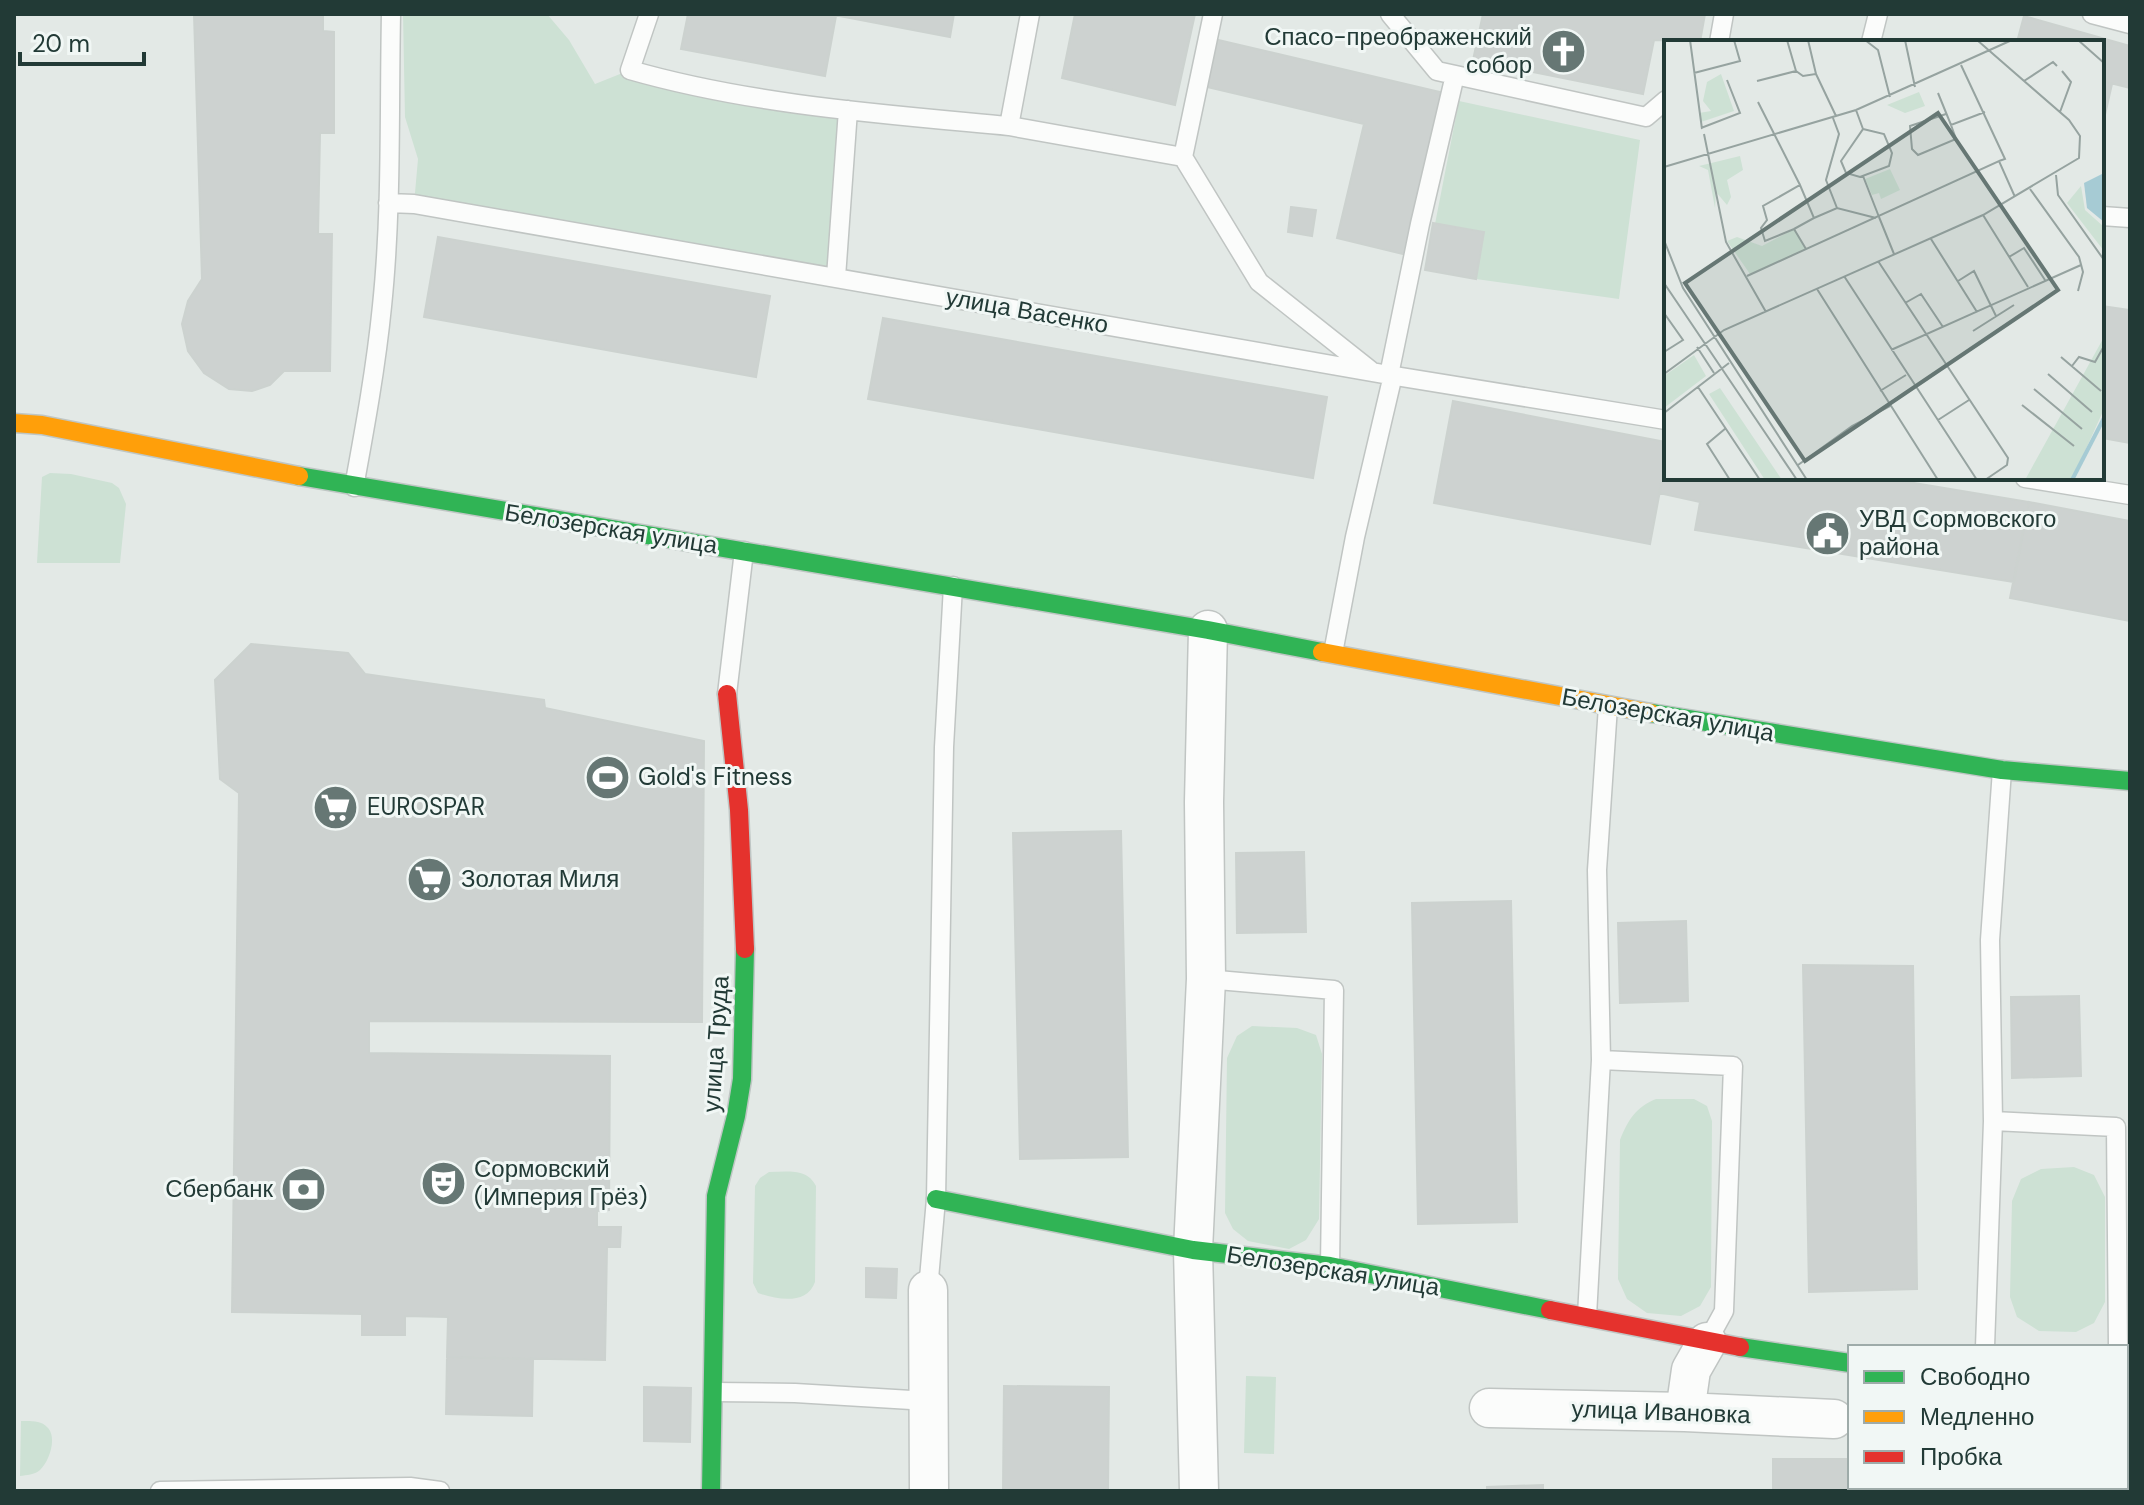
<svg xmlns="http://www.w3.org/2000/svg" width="2144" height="1505" viewBox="0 0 2144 1505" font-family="'DM Sans',sans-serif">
  <rect width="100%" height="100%" fill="#e3e9e6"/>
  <!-- green -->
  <path fill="#cde1d4" d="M403,14H547L569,40L595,84L630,70L848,110L836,277L414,204L418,159L405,117Z
    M1459,101L1640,140L1619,299L1476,279L1483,232L1435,224Z
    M50,473L71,474L112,483L119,488L126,504L120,563H37L42,477Z
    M1252,1026L1297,1028L1316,1035L1322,1054L1319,1219L1306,1240L1289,1249L1248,1241L1233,1229L1225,1213L1227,1058L1237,1036Z
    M1656,1099H1694L1707,1106L1712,1121L1711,1287L1700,1306L1681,1316L1647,1313L1627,1299L1618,1279L1620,1140C1628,1120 1636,1107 1656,1099Z
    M2074,1167L2094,1175L2105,1197V1302L2094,1323L2076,1332L2039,1331L2017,1317L2010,1297L2012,1201L2021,1179L2041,1169Z
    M769,1172C787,1172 807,1168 816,1186L815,1282C807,1305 778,1300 758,1293L753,1283L755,1186L760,1178Z
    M1246,1376L1276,1377L1274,1454L1244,1453Z
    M21,1421C29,1421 41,1420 47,1427C58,1437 49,1462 40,1470C34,1475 27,1475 20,1476Z"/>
  <!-- building -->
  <path fill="#cdd2d0" stroke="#ccd2cf" stroke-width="2" d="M194,14H323V31L334,32V133H320L318,234H332L330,371H284L270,385L252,391L229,389L204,373L188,351L182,324L188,301L202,279Z
    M688,14L836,16L825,76L681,49Z
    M829,14H954L950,37Z
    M1075,14H1195L1175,105L1062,78Z
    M1483,14H1705L1700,42L1654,40L1643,94L1473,60Z
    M2024,16L2130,46V88L2102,81V42H2017Z
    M1214,39L1444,93L1407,255L1337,238L1364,124L1203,86Z
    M2102,81L2112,84L2102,128Z
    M1291,207L1316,210L1312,236L1288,232Z
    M1433,223L1484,232L1476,279L1425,270Z
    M438,237L770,296L756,377L424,317Z
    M2102,306L2130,310V443L2102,438Z
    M883,318L1327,397L1313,478L868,399Z
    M1453,401L1666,442V459L1650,544L1434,503Z
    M1666,459V478H1884L2029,502L2014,582L1695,530L1700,502L1659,493Z
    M2029,502L2130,521V621L2010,598Z
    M251,644L348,653L365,674L544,700L545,708L704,741L702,1022L369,1021V1053L610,1056L609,1210L597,1211V1227H621L620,1247H607L605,1360L447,1357L448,1317L405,1316V1335H362V1314L232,1312L239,793L220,779L215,680Z
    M1121,831L1128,1157L1020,1159L1013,833Z
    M1304,852L1306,932L1237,933L1236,853Z
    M1511,901L1517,1222L1418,1224L1412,903Z
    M1686,921L1688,1001L1620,1003L1618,923Z
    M1803,965L1913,966L1917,1289L1809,1292Z
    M2079,996L2081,1076L2012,1078L2011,997Z
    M866,1268L897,1269L896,1298L866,1297Z
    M447,1357L533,1359L532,1416L446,1414Z
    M1004,1386L1109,1387L1108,1491H1003Z
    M644,1387L691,1388L690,1442L644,1441Z
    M1773,1459H1850V1487H1863V1491H1773Z
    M1543,1485V1491H1487V1487Z"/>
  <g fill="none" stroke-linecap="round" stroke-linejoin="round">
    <defs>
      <path id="lane" d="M649,14L630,70C752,105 882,114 1009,126L1030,14
        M1390,14L1437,71L1646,117L1666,100
        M2092,14L2130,24
        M1719,42L1724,14
        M1871,42L1878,14
        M1009,126L1183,157L1259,282L1370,370
        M1183,157L1213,14
        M388,203L414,204L1389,375L1666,420
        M2102,216L2130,218
        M836,277L848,110
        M1389,375L1420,224L1455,75
        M2025,478L2130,495
        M354,487C365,427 376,367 382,306C392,210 389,111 391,14
        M1333,653L1355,537L1393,375
        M727,694L744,551
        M1206,979L1334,990L1330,1266
        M1601,1060L1733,1066L1724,1311L1707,1342
        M1993,1121L2116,1127L2118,1347
        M928,1290L936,1199L944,747L953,586
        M1587,1316L1601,1060L1597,870L1608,706
        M1985,1347L1993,1121L1990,940L2002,770
        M713,1392L795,1393L928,1401
        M160,1491L410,1487L440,1491"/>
      <path id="street" d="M928,1290L929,1491
        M1489,1408L1685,1412L1834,1419
        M2126,1408L2130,1411
        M1685,1412L1691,1370L1707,1342
        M1199,1491L1193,1250L1206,979L1204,802L1208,630"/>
      <path id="fast" d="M299,476L1208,630L1322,652
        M1651,713L2002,770L2130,781
        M936,1199L1193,1250L1330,1266L1550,1310
        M1740,1347L1850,1363
        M711,1491L716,1196L736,1116L742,1079L745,949"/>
      <path id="slow" d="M14,423L42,425L299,476
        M1322,652L1651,713"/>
      <path id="jam" d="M727,694L739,810L745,949
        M1550,1310L1740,1347"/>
    </defs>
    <!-- lane casing -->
    <use href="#lane" stroke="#c0c5c3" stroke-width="21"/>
    <!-- street casing -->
    <use href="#street" stroke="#c0c5c3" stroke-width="41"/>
    <!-- fast casing -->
    <use href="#fast" stroke="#bfc6c4" stroke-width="21"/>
    <!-- slow casing -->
    <use href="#slow" stroke="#bfc6c4" stroke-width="21"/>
    <!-- jam casing -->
    <use href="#jam" stroke="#bfc6c4" stroke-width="21"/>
    <!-- lane -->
    <use href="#lane" stroke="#fbfcfb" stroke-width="18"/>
    <!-- street -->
    <use href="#street" stroke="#fbfcfb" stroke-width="38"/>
    <!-- fast -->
    <use href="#fast" stroke="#30b455" stroke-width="18"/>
    <!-- slow -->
    <use href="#slow" stroke="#ff9f0a" stroke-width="18"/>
    <!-- jam -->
    <use href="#jam" stroke="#e5322d" stroke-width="18"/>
  </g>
  <!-- icons -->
  <defs>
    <symbol id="church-disc" viewBox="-11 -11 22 22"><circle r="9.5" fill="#667774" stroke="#f1f7f5"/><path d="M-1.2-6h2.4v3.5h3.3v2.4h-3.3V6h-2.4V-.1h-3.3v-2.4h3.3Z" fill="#fff"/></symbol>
    <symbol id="civic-disc" viewBox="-11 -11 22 22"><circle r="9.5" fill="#667774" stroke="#f1f7f5"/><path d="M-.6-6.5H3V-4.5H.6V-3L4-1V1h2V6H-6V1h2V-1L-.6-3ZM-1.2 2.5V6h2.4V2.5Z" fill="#fff"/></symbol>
    <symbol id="stadium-disc" viewBox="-11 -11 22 22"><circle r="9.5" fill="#667774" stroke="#f1f7f5"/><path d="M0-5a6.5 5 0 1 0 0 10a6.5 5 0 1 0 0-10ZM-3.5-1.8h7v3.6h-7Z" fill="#fff"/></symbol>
    <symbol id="supermarket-disc" viewBox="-11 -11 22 22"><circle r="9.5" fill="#667774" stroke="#f1f7f5"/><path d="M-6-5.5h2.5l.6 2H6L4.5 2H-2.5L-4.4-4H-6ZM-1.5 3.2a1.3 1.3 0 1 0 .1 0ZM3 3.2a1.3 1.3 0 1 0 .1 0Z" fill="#fff"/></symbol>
    <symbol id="theatre-disc" viewBox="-11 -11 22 22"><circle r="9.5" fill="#667774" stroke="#f1f7f5"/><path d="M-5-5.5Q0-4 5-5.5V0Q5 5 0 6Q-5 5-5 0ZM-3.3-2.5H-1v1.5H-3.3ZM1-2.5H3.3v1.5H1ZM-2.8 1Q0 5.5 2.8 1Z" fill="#fff"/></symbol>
    <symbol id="bank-disc" viewBox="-11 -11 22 22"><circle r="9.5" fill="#667774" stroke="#f1f7f5"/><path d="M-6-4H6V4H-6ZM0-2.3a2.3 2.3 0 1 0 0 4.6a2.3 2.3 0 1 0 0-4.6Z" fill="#fff"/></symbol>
  </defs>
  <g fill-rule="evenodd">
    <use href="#church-disc" x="1538" y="26" width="51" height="51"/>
    <use href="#civic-disc" x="1802" y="508" width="51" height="51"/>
    <use href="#stadium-disc" x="582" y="752" width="51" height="51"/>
    <use href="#supermarket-disc" x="310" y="782" width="51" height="51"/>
    <use href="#supermarket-disc" x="404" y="854" width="51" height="51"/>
    <use href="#theatre-disc" x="418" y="1158" width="51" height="51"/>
    <use href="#bank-disc" x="278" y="1164" width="51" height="51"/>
  </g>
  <g text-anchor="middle" stroke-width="6" stroke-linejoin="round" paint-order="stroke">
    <!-- poi labels -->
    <g font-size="24" fill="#223a36" stroke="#f1f7f5" text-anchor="start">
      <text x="1532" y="45" text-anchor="end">Спасо-преображенский<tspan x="1532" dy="28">собор</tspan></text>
      <text x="1859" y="527">УВД Сормовского<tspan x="1859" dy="28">района</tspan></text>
      <text x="638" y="785">Gold's Fitness</text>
      <text x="367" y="815">EUROSPAR</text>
      <text x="461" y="887">Золотая Миля</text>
      <text x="474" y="1177">Сормовский<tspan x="474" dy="28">(Империя Грёз)</tspan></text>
      <text x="273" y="1197" text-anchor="end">Сбербанк</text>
    </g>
    <!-- street labels -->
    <g font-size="24" fill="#223a36" stroke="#f1f7f5">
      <text transform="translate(1027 311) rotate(10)" y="8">улица Васенко</text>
      <text transform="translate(611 529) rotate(9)" y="8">Белозерская улица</text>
      <text transform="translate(1668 715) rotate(10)" y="8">Белозерская улица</text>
      <text transform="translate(716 1044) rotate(-86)" y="8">улица Труда</text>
      <text transform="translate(1333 1271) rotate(9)" y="8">Белозерская улица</text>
      <text transform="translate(1661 1412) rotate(2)" y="8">улица Ивановка</text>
    </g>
  </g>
  <!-- overview -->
  <g transform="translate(1664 40)">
    <rect width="440" height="440" fill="#e3e9e6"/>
    <path d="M57,34L70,71L37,82L35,73L47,71L39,61L43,42ZM255,52L261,66L241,73L223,65ZM76,116L79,130L63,140L67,157L63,165L52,152L51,168L44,130L35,126ZM226,129L236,150L217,159L215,153L208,155L201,139ZM417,146L421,170L440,187V211L403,163ZM130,189L142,209L86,234L63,201L73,197L98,206ZM440,297V369L408,440H361ZM30,315L42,336L0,368V336ZM56,348L118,440H101L45,354Z" fill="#cde1d4"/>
    <path d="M440,133V182L423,168L420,143Z" fill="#a6cbd4"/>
    <path fill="none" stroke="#a6cbd4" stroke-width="4" d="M408,440L440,378"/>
    <path fill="none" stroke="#96a3a0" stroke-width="2" d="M26,0L38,89M201,0L214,10L226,57M241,0L251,47M414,0L440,23M297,25L341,119L335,121M132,31L139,36L152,34L144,0M30,33L76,21L70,0M152,34L172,76M93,41L132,31L123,0M360,41L389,22L393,26M274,53L287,85L321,72M94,62L136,145M192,70L199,89L177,121L182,133L196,137L225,126L228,113L220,94L199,89M396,72L407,42L398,31M282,74L246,86L248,109L254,115L292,99L287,85M169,78L175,94L162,140L173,168M37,88L76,73L63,40M40,94L62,202L102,272M0,127L192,70L348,0M392,135L394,155L440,220M199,136L215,177M366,149L415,217L419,232L414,251M319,175L364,247M215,177L230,214M150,178L173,168L212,178M130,189L150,178L136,145L99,166L103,180L97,188L101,201L130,189L142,209M267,199L313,272M0,200L19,248L143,440M345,217L360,208L381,240M214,221L344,418L343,425L321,440M83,236L335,121L351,157M180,236L313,440M294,241L310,231L332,276M0,243L133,440M153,249L274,440M241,263L257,254L279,287M0,273L19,300L0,312M309,291L350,265M33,307L50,333M227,310L417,225M397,317L437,351M408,326L415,317L431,322L440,306M0,334L60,290L319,175L415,118L416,96L405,80L313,0M384,334L428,372M34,347L96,440M370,349L418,389M216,351L242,335M358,365L410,406M0,373L65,323M274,380L305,360M62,388L43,404L66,440M134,425L188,386L226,366"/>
    <path fill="#667774" fill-opacity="0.15" stroke="#667774" stroke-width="4" d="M274,73L394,250L141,421L21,243Z"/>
    <rect width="440" height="440" fill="none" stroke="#223a36" stroke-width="4"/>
  </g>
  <!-- border -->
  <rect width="2144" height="1505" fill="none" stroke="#223a36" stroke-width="32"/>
  <!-- legend -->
  <rect x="1848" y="1345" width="280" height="144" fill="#f1f7f5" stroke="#9eaba9" stroke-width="2"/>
  <rect x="1864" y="1371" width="40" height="12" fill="#30b455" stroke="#9eaba9" stroke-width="2"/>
  <text x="1920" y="1385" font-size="24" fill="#223a36">Свободно</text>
  <rect x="1864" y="1411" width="40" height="12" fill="#ff9f0a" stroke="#9eaba9" stroke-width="2"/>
  <text x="1920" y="1425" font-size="24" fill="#223a36">Медленно</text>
  <rect x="1864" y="1451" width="40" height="12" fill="#e5322d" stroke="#9eaba9" stroke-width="2"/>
  <text x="1920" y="1465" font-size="24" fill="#223a36">Пробка</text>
  <!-- scale -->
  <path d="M20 52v12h124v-12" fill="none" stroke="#223a36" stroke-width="4"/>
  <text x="32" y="52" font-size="24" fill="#223a36" stroke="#f1f7f5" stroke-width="6" paint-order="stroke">20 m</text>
</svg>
